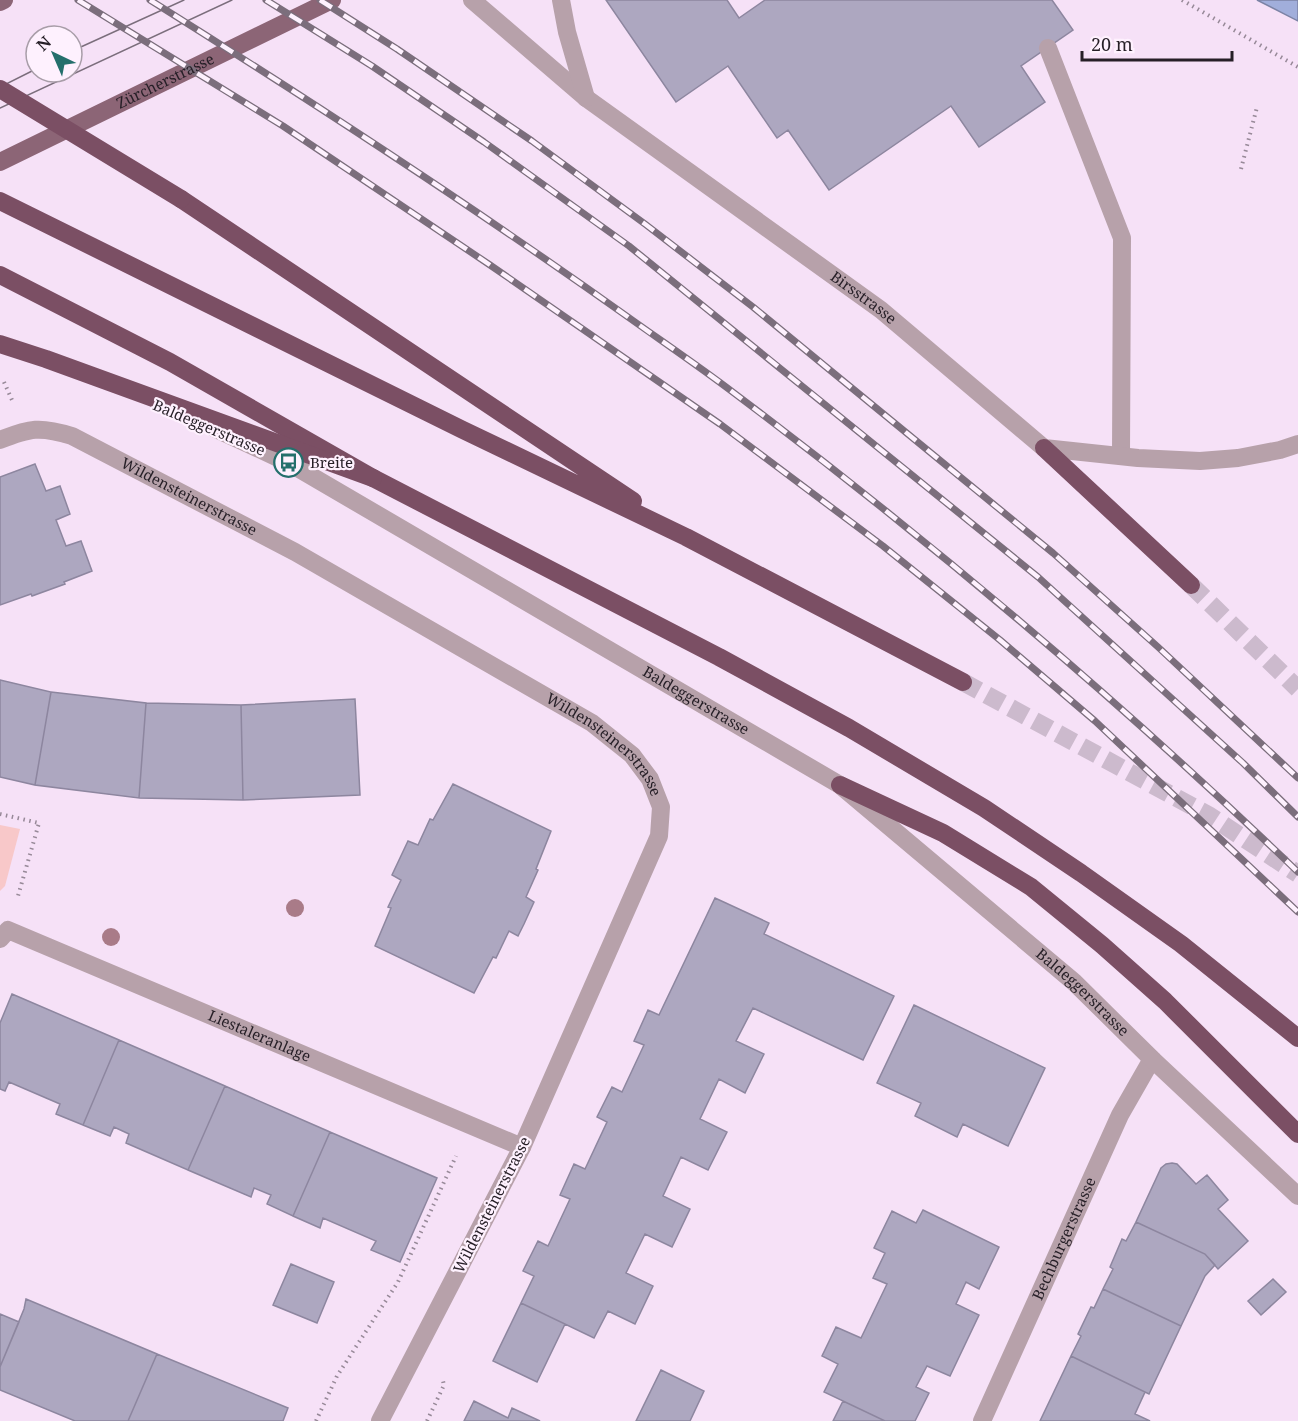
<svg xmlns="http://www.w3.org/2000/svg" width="1298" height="1421" viewBox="0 0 1298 1421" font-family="'Noto Serif',serif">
  <rect width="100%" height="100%" fill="#f6e1f7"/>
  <!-- green -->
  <path fill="#f8c8c9" d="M0,825L20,829L5,886L0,891Z"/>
  <!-- water -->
  <path fill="#a1aedb" stroke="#7c83a5" stroke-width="1.5" d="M1257,0H1298V21Z"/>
  <!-- building -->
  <path fill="#ada7c0" stroke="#8d869f" stroke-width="1.5" d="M606,0H727L739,18L765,0H1052L1073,30L1021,66L1045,102L979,147L951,106L829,190L788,130L777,138L728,66L676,102Z
    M35,464L46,491L60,486L70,514L56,520L66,546L81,541L92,571L64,582L65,584L32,596L31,594L0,605V477Z
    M0,680L51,692L35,785L0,777Z
    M51,692L146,703L139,798L35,785Z
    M355,699L360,795L243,800L241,705Z
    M146,703L241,705L243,800L139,798Z
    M453,784L551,831L536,869L538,870L526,897L534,902L524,924L518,936L509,931L496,958L493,957L474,993L375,946L391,908L388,907L401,880L392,875L408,841L418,845L430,819L433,820Z
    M715,898L769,923L764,934L894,996L863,1060L753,1008L736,1041L764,1054L745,1093L719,1079L700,1119L727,1132L708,1170L681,1157L663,1196L690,1209L672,1247L645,1234L626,1273L653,1286L635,1324L608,1311L594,1338L521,1303L534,1276L523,1271L538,1241L548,1246L570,1199L560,1195L574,1164L585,1169L607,1122L597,1117L612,1087L622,1092L644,1045L634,1041L648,1010L659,1015Z
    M12,994L119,1040L83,1125L56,1114L60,1104L9,1082L5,1091L0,1089V1023Z
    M914,1005L1045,1068L1008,1146L963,1124L957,1137L915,1116L921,1103L877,1083Z
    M119,1040L225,1086L188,1170L126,1143L129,1134L114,1127L110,1136L83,1125Z
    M225,1086L330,1132L293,1216L267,1204L271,1195L254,1188L251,1197L188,1170Z
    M330,1132L437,1178L400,1262L371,1250L376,1241L323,1218L320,1228L293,1216Z
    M1172,1163L1177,1164L1196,1184L1207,1175L1228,1200L1218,1209L1248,1241L1218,1269L1205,1254L1136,1222L1161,1168L1166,1164Z
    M923,1210L999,1247L979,1289L966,1282L956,1304L979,1315L950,1376L927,1366L916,1387L929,1393L915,1421H885L824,1392L838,1364L822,1356L836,1327L861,1338L887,1284L873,1278L885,1253L874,1248L892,1211L916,1223Z
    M1136,1222L1205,1254L1215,1265L1205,1276L1181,1326L1103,1289L1113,1269L1110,1267L1122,1239L1126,1241Z
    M291,1264L334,1282L317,1323L273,1305Z
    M1273,1279L1286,1292L1261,1315L1248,1301Z
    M1103,1289L1181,1326L1149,1394L1071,1356L1081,1336L1078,1334L1091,1307L1094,1308Z
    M26,1299L157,1354L128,1421H75L0,1390V1367L24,1309Z
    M521,1303L565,1324L537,1382L493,1361Z
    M0,1314L19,1322L0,1367Z
    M157,1354L288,1408L283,1421H128Z
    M1071,1356L1145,1392L1135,1414L1150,1421H1040Z
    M661,1370L704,1391L690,1421H636Z
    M474,1401L508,1418L512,1408L540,1421H464Z
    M843,1401L885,1421H833Z"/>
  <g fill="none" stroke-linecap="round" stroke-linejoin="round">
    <!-- motorway-tunnel -->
    <path stroke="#ccbacd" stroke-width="18" stroke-dasharray="18 9" stroke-linecap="butt" d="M1191,585L1298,689
      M963,682L1210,816L1298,874"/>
    <!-- path -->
    <path stroke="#978998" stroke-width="4" stroke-dasharray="1.5 4.5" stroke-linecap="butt" d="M1182,0L1298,67
      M1241,169L1257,107
      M4,382L12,400
      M0,814L39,823L18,896
      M316,1421L337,1376L398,1282L456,1156
      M427,1421L444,1385L443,1381"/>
    <!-- service -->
    <path stroke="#b7a1aa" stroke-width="18" d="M1048,48L1122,238L1121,456"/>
    <!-- minor -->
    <g stroke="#b7a1aa" stroke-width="18">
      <path id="s1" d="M0,440C30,428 40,426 72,436L295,552L592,723L632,755L650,779L661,807L659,836L522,1147L380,1421"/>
      <path id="s2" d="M0,939L8,930L522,1147"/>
      <path id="s3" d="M982,1421L1120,1115L1152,1059"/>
    </g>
    <!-- tertiary -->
    <g stroke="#b7a1aa" stroke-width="18">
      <path id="s4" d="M472,0L586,98L881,310L1044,448L1138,458L1200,461L1238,458L1280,450L1298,444"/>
      <path d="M561,0L567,32L586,98"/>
      <path id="s5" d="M214,428L289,463L840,785L1074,982L1152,1059L1298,1196"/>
    </g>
    <!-- primary -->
    <g stroke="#8c6576" stroke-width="18">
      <path d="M0,2L4,0"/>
      <path id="s6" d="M0,162L332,0"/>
    </g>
    <!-- motorway -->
    <path stroke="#7b4f64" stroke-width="18" d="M181,199L633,501
      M0,201L463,430L686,537L963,682
      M0,275L170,362L373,478L719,657L849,728L984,808L1081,873L1181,944L1298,1038
      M1044,448L1191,585
      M840,785L943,833L1031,887L1102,945L1165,1001L1298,1134"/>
    <!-- tram -->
    <path stroke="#7b6e7c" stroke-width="1.5" d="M72,51L184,0
      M0,87L36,69
      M0,108L232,0"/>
    <defs>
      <path id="rail" d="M78,0L283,126L490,265L720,424L883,546L1000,640L1095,721L1298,912
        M150,0C313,102 472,206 628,317C663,342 700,367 734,393C932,542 1119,700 1298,872
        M266,0L372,66L484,142L629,246L1038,577L1243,763L1298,817
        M320,0L397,49L532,141L645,224L753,307L1053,553L1158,647L1298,778"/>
    </defs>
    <!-- rail casing -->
    <use href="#rail" stroke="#7b6e7c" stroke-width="7"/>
    <!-- rail -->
    <use href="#rail" stroke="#fef1fe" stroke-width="4.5" stroke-dasharray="14" stroke-linecap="butt"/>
    <!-- motorway-bridge -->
    <path stroke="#7b4f64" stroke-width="18" d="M0,89L181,199
      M0,344L46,359L373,478"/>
  </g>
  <!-- trees -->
  <g fill="#a97b88">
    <circle cx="295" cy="908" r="9"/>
    <circle cx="111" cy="937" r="9"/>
  </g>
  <!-- icons -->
  <defs>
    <symbol id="bus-ring" viewBox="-11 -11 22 22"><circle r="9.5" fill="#fef1fe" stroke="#246f6c" stroke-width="1.5"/><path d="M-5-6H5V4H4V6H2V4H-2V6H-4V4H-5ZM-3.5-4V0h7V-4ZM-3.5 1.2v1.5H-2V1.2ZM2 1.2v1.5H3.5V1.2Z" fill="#246f6c"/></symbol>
  </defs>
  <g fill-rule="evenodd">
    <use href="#bus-ring" x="272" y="446" width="33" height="33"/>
  </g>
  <g text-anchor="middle" stroke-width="4.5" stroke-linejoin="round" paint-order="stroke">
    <!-- street labels -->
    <g font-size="15" fill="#261f27" stroke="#fef1fe">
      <text dy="5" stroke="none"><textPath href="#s6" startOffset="184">Zürcherstrasse</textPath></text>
      <text dy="5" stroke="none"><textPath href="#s4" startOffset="492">Birsstrasse</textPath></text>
      <text transform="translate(209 428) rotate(23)" y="5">Baldeggerstrasse</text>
      <text dy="5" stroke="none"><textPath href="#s1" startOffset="206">Wildensteinerstrasse</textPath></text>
      <text dy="5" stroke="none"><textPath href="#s5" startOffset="554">Baldeggerstrasse</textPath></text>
      <text dy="5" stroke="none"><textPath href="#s1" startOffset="692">Wildensteinerstrasse</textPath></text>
      <text dy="5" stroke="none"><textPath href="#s5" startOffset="1040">Baldeggerstrasse</textPath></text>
      <text dy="5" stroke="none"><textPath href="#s2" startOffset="285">Liestaleranlage</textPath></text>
      <text transform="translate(492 1205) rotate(-63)" y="5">Wildensteinerstrasse</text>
      <text dy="5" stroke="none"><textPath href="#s3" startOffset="200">Bechburgerstrasse</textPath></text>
    </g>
    <!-- poi labels -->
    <g font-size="15" fill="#261f27" stroke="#fef1fe" text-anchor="start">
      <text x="310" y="468">Breite</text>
    </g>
  </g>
  <!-- north arrow -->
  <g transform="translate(54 54) rotate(316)"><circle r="28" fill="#fef1fe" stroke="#a89da8" stroke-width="1.5"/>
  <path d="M0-4.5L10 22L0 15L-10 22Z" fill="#246f6c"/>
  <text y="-9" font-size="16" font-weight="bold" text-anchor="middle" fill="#261f27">N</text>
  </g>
  <!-- scale -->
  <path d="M1082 51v9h150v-9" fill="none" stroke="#261f27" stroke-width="3"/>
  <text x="1091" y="51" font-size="18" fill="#261f27" stroke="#fef1fe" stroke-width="4.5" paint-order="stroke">20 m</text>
</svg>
